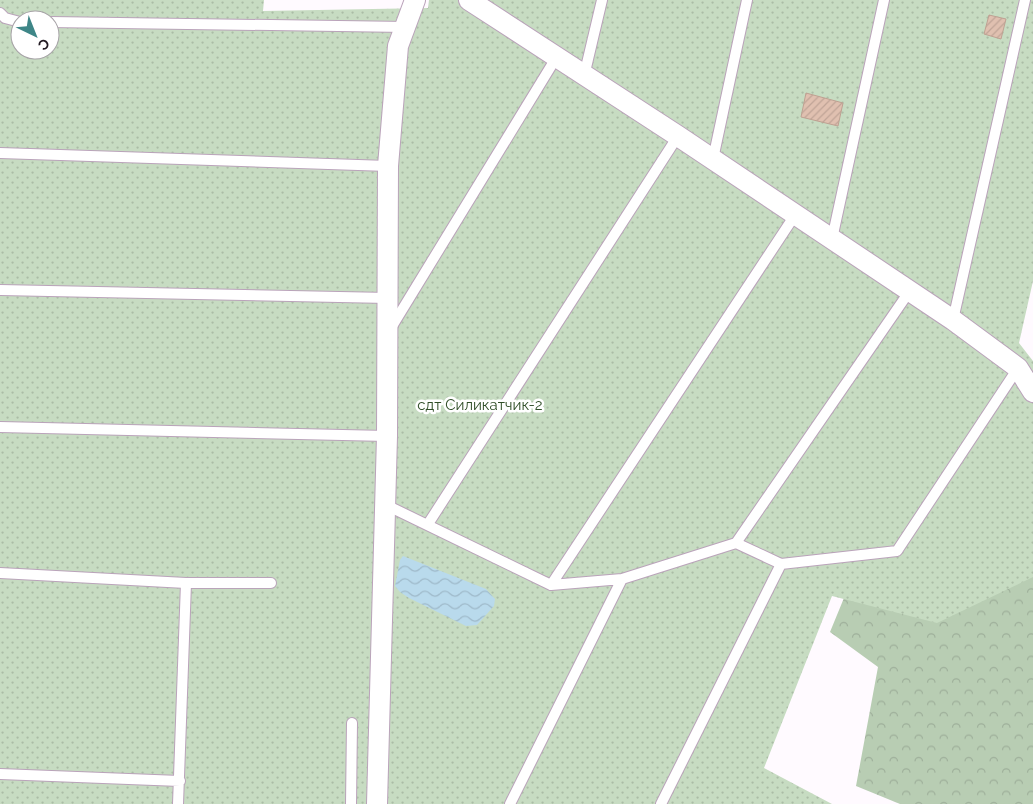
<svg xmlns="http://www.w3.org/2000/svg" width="1033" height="804" viewBox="0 0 1033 804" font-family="Raleway,sans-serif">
  <defs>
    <pattern id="forest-crowns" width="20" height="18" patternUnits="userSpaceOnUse" patternTransform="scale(1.25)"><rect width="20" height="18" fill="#b8cdb3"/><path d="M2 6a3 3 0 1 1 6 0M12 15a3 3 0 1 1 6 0" fill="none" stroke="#9eaf9a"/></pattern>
    <pattern id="park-dots" width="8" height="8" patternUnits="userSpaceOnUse" patternTransform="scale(1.25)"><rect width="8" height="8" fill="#c7dcc2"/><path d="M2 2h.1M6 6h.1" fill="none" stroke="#abbca6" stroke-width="1.8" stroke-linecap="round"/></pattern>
    <pattern id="water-waves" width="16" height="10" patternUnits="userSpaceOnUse" patternTransform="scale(1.25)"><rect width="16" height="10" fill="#b9daec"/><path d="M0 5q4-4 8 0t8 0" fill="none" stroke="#9fbaca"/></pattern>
    <pattern id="building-hatch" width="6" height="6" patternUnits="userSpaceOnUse" patternTransform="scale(1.25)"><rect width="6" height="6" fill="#e0c0b0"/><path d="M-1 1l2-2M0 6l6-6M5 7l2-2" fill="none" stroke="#c0a497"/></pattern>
  </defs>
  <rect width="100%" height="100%" fill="#fffaff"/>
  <!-- forest -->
  <path fill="url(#forest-crowns)" d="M860,559L1033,574V804H900L856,786L878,667L830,632Z"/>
  <!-- park -->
  <path fill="url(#park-dots)" fill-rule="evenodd" d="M0,0H264L263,11L428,8L429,0H1033V281L1019,343L1033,361V577L937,623L832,596L764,768L832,804H0ZM20,20H50V50H20Z"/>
  <!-- water -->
  <path fill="url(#water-waves)" d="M403,556L486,589L495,599L494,606L477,625L466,626L409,598L400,592L395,586L400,560Z"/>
  <!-- building -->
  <path fill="url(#building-hatch)" stroke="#bea192" d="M989,15L1006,19L1001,39L984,34Z
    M806,93L843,103L838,126L801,117Z"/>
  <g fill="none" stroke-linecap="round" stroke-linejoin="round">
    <defs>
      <path id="service" d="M0,13L5,18L20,22
        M50,22L406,27
        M584,76L602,0
        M0,153L388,166
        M713,159L747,0
        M832,239L884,0
        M0,290L388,298
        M953,320L1025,0
        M391,328L556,58
        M0,427L387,436
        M384,504L551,585L622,579L736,543L909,292
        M428,524L678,136
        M736,543L781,564L897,551L1018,368
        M0,573L186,583H271
        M551,585L795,215
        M0,774L180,781
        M178,804L186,583
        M351,804L352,723
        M510,804L622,579
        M661,804L781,564"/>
      <path id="minor" d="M469,0L678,136L953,320L1018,368L1033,392
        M377,804L387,436L388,166L398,46L415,0"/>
    </defs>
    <!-- service casing -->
    <use href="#service" stroke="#baa3ba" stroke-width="12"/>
    <!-- minor casing -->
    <use href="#minor" stroke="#baa3ba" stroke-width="22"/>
    <!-- service -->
    <use href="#service" stroke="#fff" stroke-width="10"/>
    <!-- minor -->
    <use href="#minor" stroke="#fff" stroke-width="20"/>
  </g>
  <g text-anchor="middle" stroke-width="5" stroke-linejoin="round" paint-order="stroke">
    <!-- park labels -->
    <g font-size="15" fill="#304e28" stroke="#fff">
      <text x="480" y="410">сдт Силикатчик-2</text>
    </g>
  </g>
  <!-- north arrow -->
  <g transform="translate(35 35) rotate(137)"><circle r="24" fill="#ffffff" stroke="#a7a3a7"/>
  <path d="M0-4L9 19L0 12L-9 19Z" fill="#3e8687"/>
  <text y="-8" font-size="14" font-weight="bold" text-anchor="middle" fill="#221a22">С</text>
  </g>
</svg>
